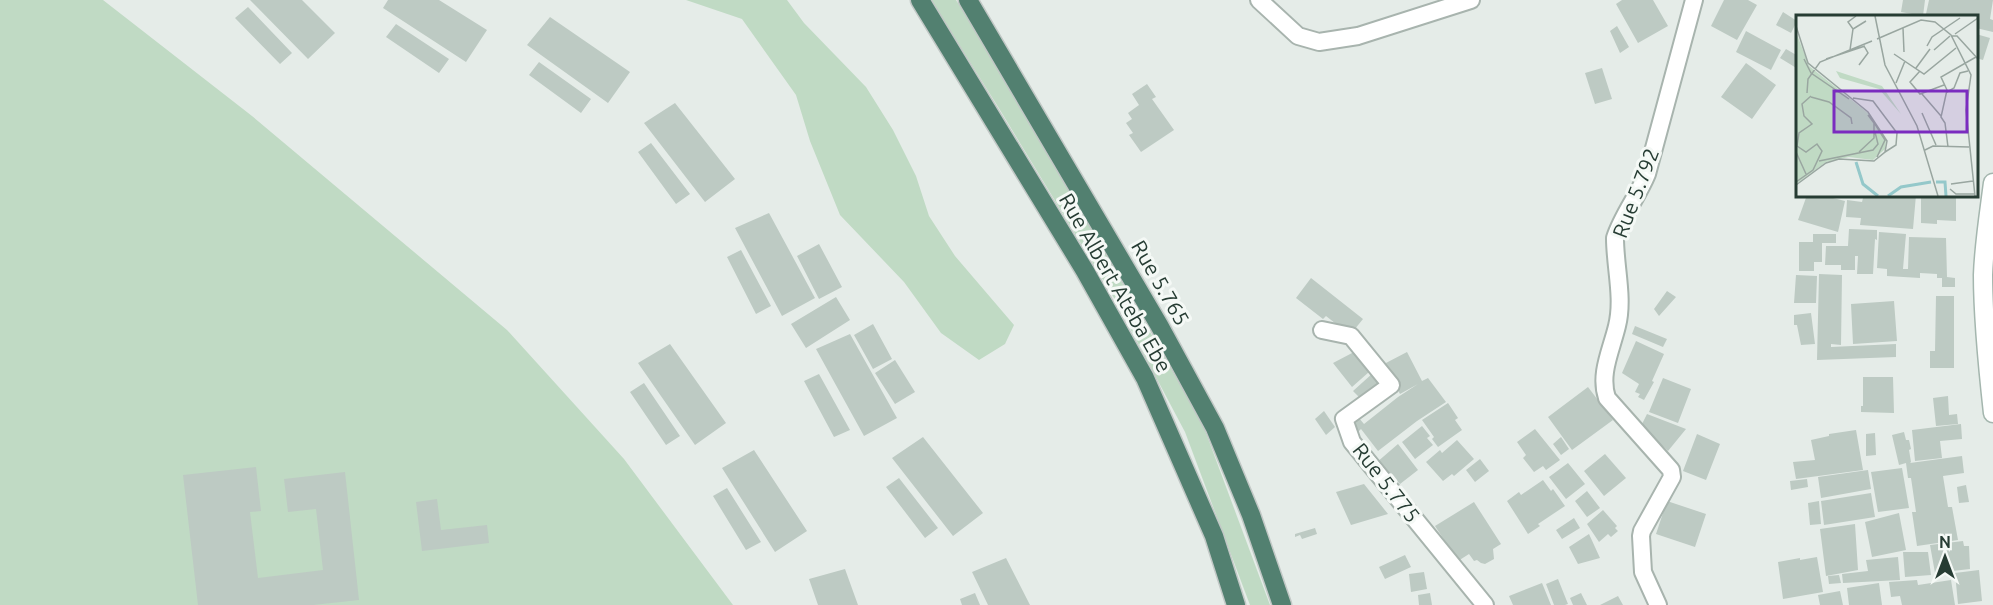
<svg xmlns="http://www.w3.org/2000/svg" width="1993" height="605" viewBox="0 0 1993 605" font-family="Ubuntu,sans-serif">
  <rect width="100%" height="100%" fill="#e5ece8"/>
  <!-- green -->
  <path fill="#c0dac4" d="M0,0H103L252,116L507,330L624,459L733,605H0Z
    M686,0H787L804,23L866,87L893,130L916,176L929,216L955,256L1014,325L1005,344L979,360L941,333L904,282L840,215L810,141L796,95L742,19Z
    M931,0H956L1018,100L1203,425L1270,605H1250L1185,432L1114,298L1000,110Z"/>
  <!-- building -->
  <path fill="#bdcac3" d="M250,0H302L335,33L308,59Z
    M388,0H439L487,30L466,62L383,8Z
    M1622,0H1653L1668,26L1638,43L1616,4Z
    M1724,0H1748L1757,5L1737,40L1711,26Z
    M1903,0H1925L1923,16L1901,12Z
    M1929,0H1993L1990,19L1993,20V32L1976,28V16H1933L1926,14Z
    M248,7L292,53L280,64L235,18Z
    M1783,12L1797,21L1791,33L1776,25Z
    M550,17L630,72L608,103L527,45Z
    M396,24L449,59L439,73L386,37Z
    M1617,26L1629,47L1620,53L1610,31Z
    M1746,31L1781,50L1771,70L1736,52Z
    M1976,34L1990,38L1983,60L1976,58Z
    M1786,49L1798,56V69L1780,58Z
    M539,62L591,99L581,113L529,75Z
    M1746,63L1776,85L1752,119L1721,97Z
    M1602,68L1612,99L1595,104L1585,73Z
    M1147,84L1156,97L1152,99L1174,130L1141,152L1129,135L1133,133L1126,123L1132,119L1128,113L1139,105L1132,94Z
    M675,103L735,179L705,202L644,123Z
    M651,143L690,194L676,204L638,152Z
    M1807,195H1821L1845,201L1838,232L1798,220Z
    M1874,195H1916L1913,229L1860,225L1861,218L1846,217L1847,200L1862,202L1863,198H1874Z
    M1921,195H1956V221L1937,220V224L1921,223Z
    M769,213L815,298L782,316L735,228Z
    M1849,229L1877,230V240L1875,239L1873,274H1857L1858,256H1855V270H1841V265H1825L1826,246H1848Z
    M1879,232L1906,234L1903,269H1908L1909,237L1946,238L1947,277L1955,278V287H1942V278H1937V274L1920,273V278L1887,276V269L1877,268Z
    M1813,234H1836V243H1822V262H1814V271H1799V242H1813Z
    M819,244L842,287L819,299L797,256Z
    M741,250L771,306L756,314L727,257Z
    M1819,274L1842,275L1841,345L1831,344V347L1896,344V357L1817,360Z
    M1796,275L1817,276L1816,303H1794Z
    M1311,278L1363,319L1350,335L1326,316L1323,319L1296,298Z
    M1667,291L1676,297L1659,316L1654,309Z
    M1936,296H1954V368H1930V351H1935Z
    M836,297L850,320L806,348L791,324Z
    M1894,301L1897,341L1853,344L1851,304Z
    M1811,313L1815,344L1801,345L1797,325H1794V315Z
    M873,324L892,359L873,369L854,335Z
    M1635,326L1667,339L1663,347L1632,334Z
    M850,334L897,418L864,436L816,349Z
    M1636,341L1664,354L1652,381L1654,382L1644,400L1638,397L1640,394L1635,392L1639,384L1622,373Z
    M670,344L726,423L695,445L638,363Z
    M1354,352L1369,372L1352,387L1333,363Z
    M1407,352L1422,381L1428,378L1446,402L1417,421L1378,451L1361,429L1357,433L1350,425L1359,418L1364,424L1398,397L1418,384L1400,394L1384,364Z
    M895,360L915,392L895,404L875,373Z
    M1373,373L1384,384L1364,402L1353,391Z
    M819,374L850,430L834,437L804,381Z
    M1863,377H1893L1894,413L1861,412V406H1863Z
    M1663,378L1691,389L1678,423L1649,412Z
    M644,383L680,436L666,445L630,392Z
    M1588,387L1613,420L1572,450L1548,417Z
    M1948,396L1949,415L1957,414L1958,424L1936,426L1933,398Z
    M1448,403L1458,418L1455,420L1462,430L1438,447L1432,439L1434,437L1422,420Z
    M1324,411L1335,427L1326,435L1315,419Z
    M1647,414L1686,429L1668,451L1641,426Z
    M1961,424L1962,439L1940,441L1942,458L1915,461L1912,430Z
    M1422,426L1430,436L1427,438L1433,445L1415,459L1402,442Z
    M1535,429L1560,460L1546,470L1543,466L1534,472L1523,458L1526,455L1517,442Z
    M1856,430L1863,470L1796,479L1793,462L1815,460L1811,440L1829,436V434Z
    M1904,432L1906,440H1909L1911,449L1909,450L1911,462L1910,463L1962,456L1964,473L1943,476L1948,507H1952L1958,540L1917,546L1912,512H1916L1911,478H1908L1906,463L1899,465L1892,435Z
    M1875,433L1876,455L1866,456V434Z
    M1697,434L1720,444L1706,480L1683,471Z
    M923,437L983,513L953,536L892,458Z
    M1561,437L1569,449L1561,455L1553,444Z
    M1457,440L1474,459L1454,476L1452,474L1443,481L1426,462L1440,450L1442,453Z
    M1398,444L1418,470L1400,484L1396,480L1393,482L1376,463Z
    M754,450L807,531L775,552L722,468Z
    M1605,454L1626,478L1604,496L1584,471Z
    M1480,459L1489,471L1475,482L1466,470Z
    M1568,463L1585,484L1566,499L1549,477Z
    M256,467L261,511L250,512L258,578L323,570L316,509L288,512L284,479L345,472L359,600L313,605H198L183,475Z
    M1902,468L1909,508L1878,512L1871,472Z
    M1868,470L1871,489L1821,498L1818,477Z
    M899,478L938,528L925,538L886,487Z
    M1807,479L1808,487L1791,490L1790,481Z
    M1543,480L1551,491L1553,489L1565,506L1538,524L1540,526L1528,534L1507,501L1519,492L1521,495Z
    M1364,484L1388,514L1351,525L1336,492Z
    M1966,485L1969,502L1959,503L1957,487Z
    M727,488L761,542L746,550L713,496Z
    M1587,491L1600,508L1587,517L1575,501Z
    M1871,493L1875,517L1824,525L1821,501Z
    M437,499L441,530L487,525L489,543L422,551L416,502Z
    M1667,501L1706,514L1695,547L1656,534Z
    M1819,501L1821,524L1810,525L1808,503Z
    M1474,502L1501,544L1493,549L1494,559L1485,564L1481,563L1477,560L1474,561L1469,554L1458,561L1435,526Z
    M1603,510L1617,526L1615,528L1618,531L1611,537L1608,534L1599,542L1587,524Z
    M1899,513L1906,550L1872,557L1865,522Z
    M1574,518L1580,528L1562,539L1556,530Z
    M1855,524L1858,570L1826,576L1820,529Z
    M1315,528L1317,534L1302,539L1300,535L1295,537V534Z
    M1589,534L1600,558L1578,564L1569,547Z
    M1963,541L1964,546H1969L1970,569L1935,573L1930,545Z
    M1903,552H1928L1931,575L1905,577Z
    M1405,555L1411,567L1385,579L1379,567Z
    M1817,557L1823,592L1783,599L1778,562L1800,558V560Z
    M1898,557L1900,580L1843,583L1842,574L1868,571L1866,560Z
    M1006,558L1030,605H988L972,572Z
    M845,569L858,605H818L809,579Z
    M1979,570L1982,601L1958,604L1955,573Z
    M1424,572L1427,589L1411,592L1409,574Z
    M1839,575L1841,583L1829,584L1828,576Z
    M1558,579L1568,604L1565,605H1554L1546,584Z
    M1917,580L1918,585L1951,580L1955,605H1902L1900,596L1891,597L1889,582Z
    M1542,583L1551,605H1513L1509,596Z
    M1879,583L1882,605H1849L1847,588Z
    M1840,591L1843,605H1820L1818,595Z
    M975,593L980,605H962L960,599Z
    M1430,593L1432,605H1419L1418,595Z
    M1581,593L1587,605H1573L1570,598Z
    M1618,596L1623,605H1600Z"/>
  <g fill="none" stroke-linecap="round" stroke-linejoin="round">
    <defs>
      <path id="minor" d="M1259,0L1298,36L1319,42L1358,36L1471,0
        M1322,330L1351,336L1391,385L1344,419L1352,442L1485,605
        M1658,605L1643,572L1641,536L1642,531L1672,477L1671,470L1607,398C1599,374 1611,351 1617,326C1624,298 1615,267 1615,238C1622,216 1638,196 1647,174L1694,0"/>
      <path id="secondary" d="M1993,183C1989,214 1984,245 1983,275C1983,321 1988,368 1993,413"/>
      <path id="trunk" d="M920,0L1085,271L1145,378L1214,536L1236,605
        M968,0L1159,325L1215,428L1251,515L1282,605"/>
    </defs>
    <!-- minor casing -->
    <use href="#minor" stroke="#a8b4ae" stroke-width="20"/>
    <!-- secondary casing -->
    <use href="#secondary" stroke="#a4b6ae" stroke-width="21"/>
    <!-- trunk casing -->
    <use href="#trunk" stroke="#c2c8c6" stroke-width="21"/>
    <!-- minor -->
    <use href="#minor" stroke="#fff" stroke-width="16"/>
    <!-- secondary -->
    <use href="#secondary" stroke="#fff" stroke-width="18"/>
    <!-- trunk -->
    <use href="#trunk" stroke="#528070" stroke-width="18"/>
  </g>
  <g text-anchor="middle" stroke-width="6" stroke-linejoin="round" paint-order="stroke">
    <!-- street labels -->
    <g font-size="21" fill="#263c33" stroke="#f5f9f6">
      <text transform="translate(1636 193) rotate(-69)" y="7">Rue 5.792</text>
      <text transform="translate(1115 283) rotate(60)" y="7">Rue Albert Ateba Ebe</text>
      <text transform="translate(1160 283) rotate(60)" y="7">Rue 5.765</text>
      <text transform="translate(1386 483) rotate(52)" y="7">Rue 5.775</text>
    </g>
  </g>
  <!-- overview -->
  <g transform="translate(1796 15)">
    <rect width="182" height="182" fill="#e5ece8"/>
    <path d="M0,17L13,51L72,98L90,125L89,134L77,145L53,142L30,147L0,169ZM40,56L86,71L105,99L83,74L44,63Z" fill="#c0dac4"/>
    <path fill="none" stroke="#94c8ca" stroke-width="3" d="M60,147L67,169L82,181M140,167H149L150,181M92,181L105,172L135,167"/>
    <path fill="none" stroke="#99a6a0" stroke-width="1.5" d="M79,1L89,50L121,111L142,181M0,11L12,48L72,97L91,126L89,137L78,146L43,144L30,148L0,170M107,13L108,37M57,14L52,7L60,1M159,19L182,3M156,21H161L182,44M81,24L125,5L139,7L155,20L175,60L170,95L179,181M131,31L136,22L164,3M54,35L57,14L70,6M138,35L154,21M98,39L128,59L160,33M8,44L15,58L53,84M30,44L69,31M63,50L72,38L68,31M120,53L134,34M124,56L114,67L124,79L148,70M100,68L109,46M151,77L158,73L164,58L172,56M11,78L12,64L24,47L76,26M126,79L145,101M15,82L33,87L55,103L56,109M57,83L77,86L101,118L100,130L89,137M126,98L140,130M79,109L89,125L81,142M152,132L149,108L145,102L151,75L145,62L180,42M129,135L137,131L173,132M0,137L10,159M63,137L78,123V108L72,100M23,146L77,135L82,129L79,117M0,167L17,155L26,136L21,129L10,137L1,131L3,118L16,109L8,101L6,89L15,81M155,169L177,166M154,174L160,179H179"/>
    <path fill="#7b2cbf" fill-opacity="0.15" stroke="#7b2cbf" stroke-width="3" d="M38,76H171V117H38Z"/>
    <rect width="182" height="182" fill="none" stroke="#263c33" stroke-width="3"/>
  </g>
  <!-- north arrow -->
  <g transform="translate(1945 557)" stroke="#f5f9f6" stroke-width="4.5" paint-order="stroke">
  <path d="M0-4.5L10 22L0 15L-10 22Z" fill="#263c33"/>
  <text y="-9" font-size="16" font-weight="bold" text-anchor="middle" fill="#263c33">N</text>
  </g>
</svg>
